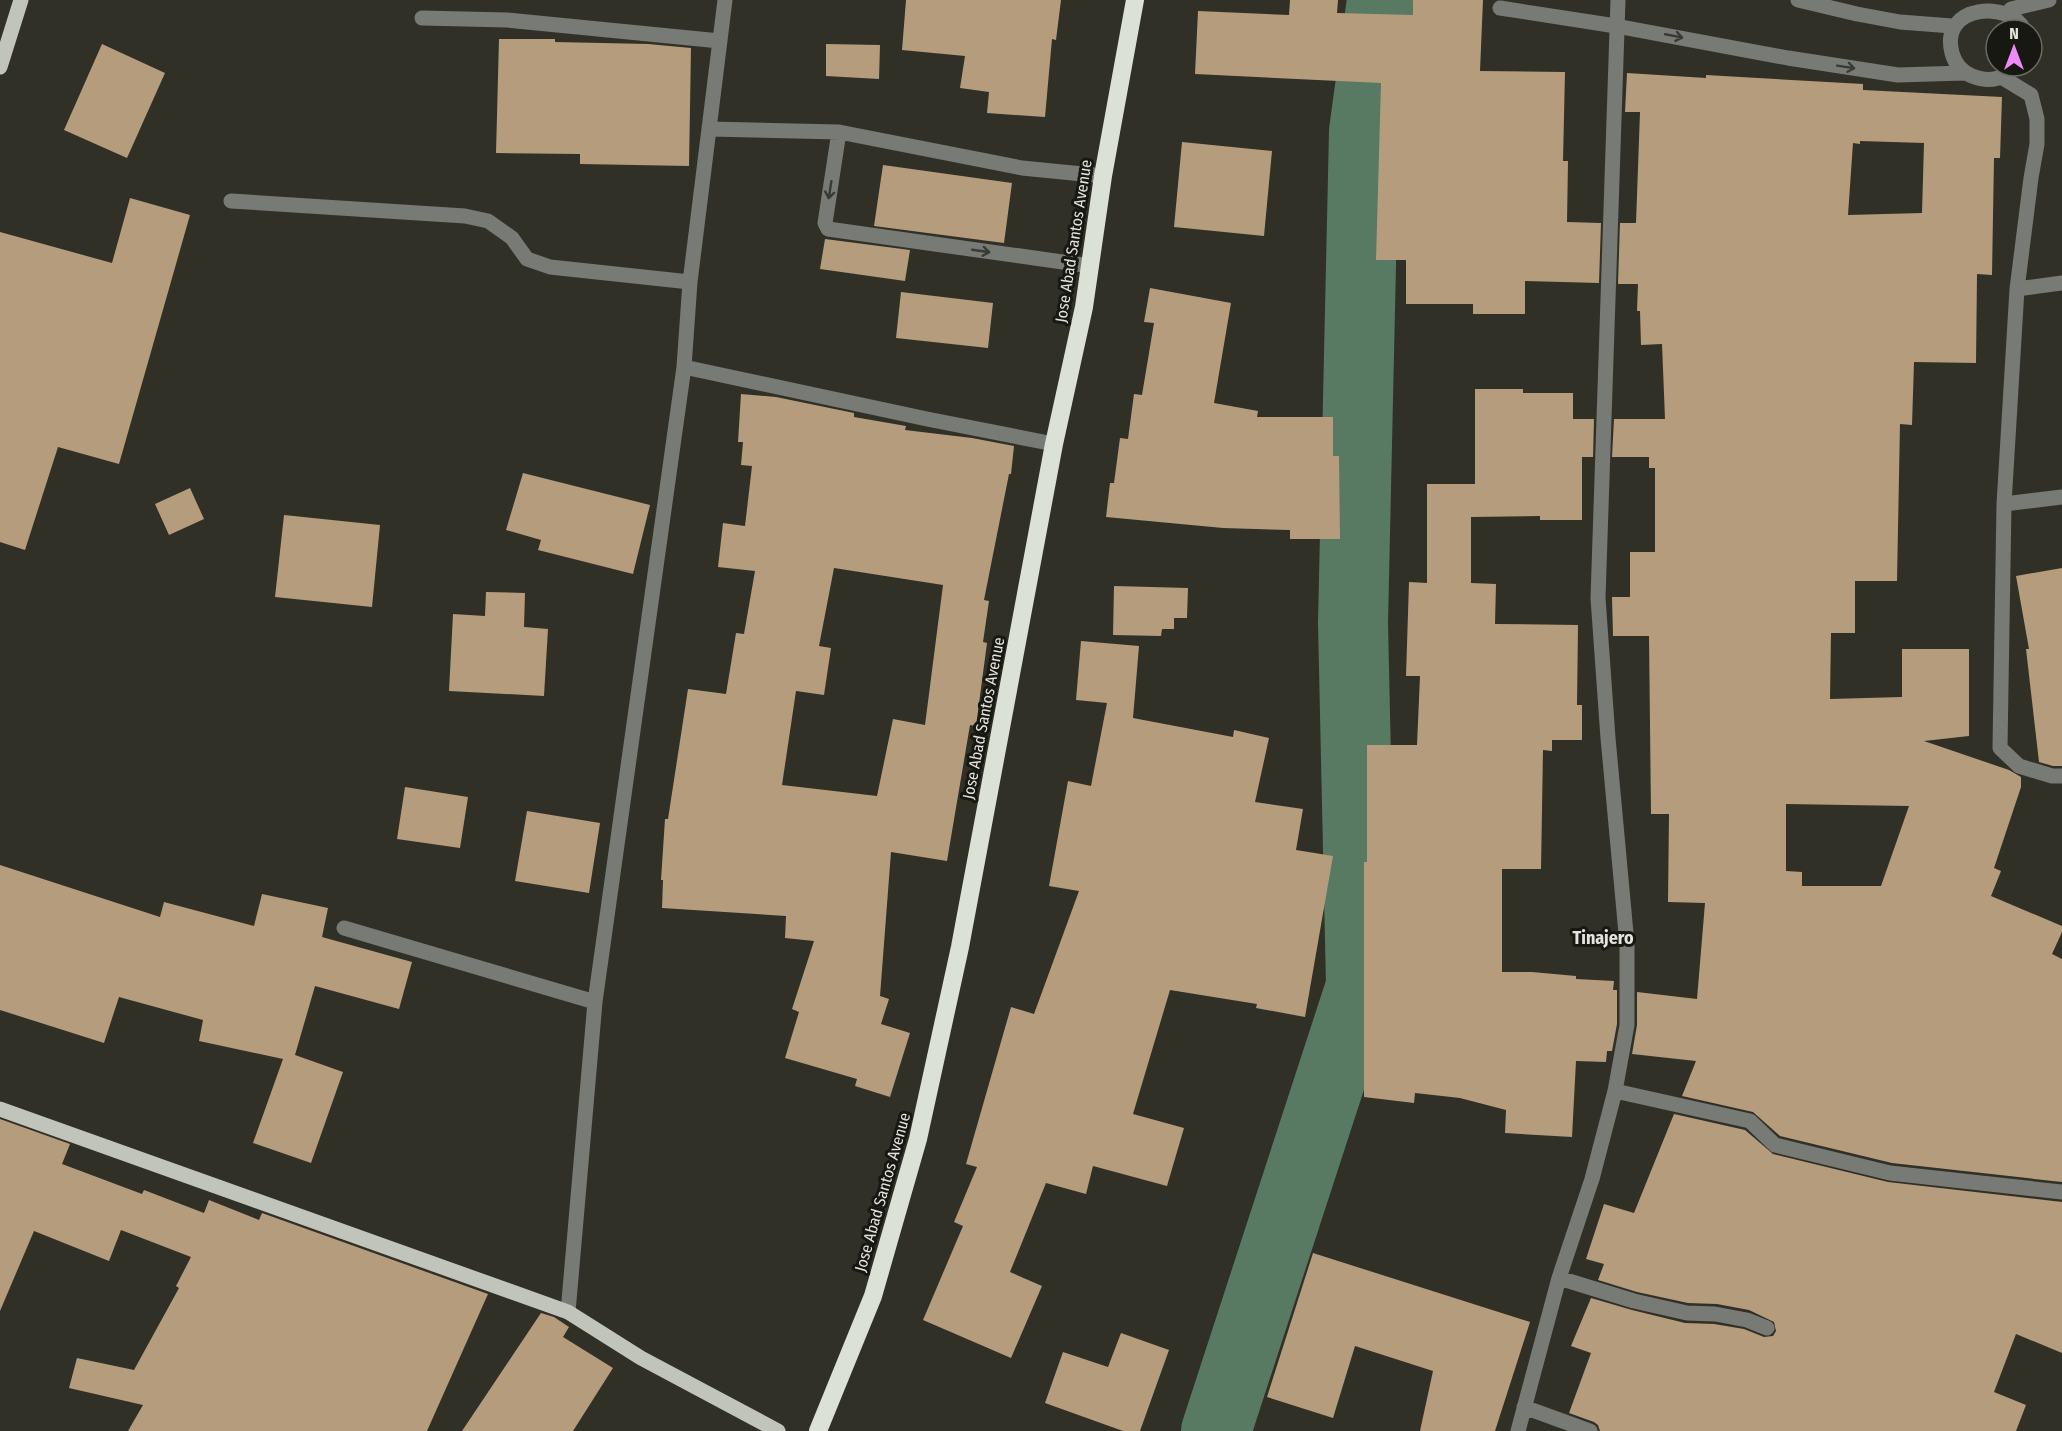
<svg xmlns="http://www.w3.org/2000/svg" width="2062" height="1431" viewBox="0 0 2062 1431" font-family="'Fira Sans Condensed',sans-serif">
  <rect width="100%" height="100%" fill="#313026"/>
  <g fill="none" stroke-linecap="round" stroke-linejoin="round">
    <!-- river -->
    <path stroke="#587962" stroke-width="70" d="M1216,1431L1361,986L1353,623L1364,131L1382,0"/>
  </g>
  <!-- building -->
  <path fill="#b59c7d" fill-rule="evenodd" d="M906,0H1061L1056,40L1052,39L1045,117L987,113L989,92L960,88L965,56L902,50Z
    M1290,0H1338L1337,13L1413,15V0H1483L1480,71L1565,72L1563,161H1568L1567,222L1601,223L1599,283L1525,281V314H1473V304H1406V260H1376L1381,83L1195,74L1198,11L1289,15Z
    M499,39H555V42L648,44L691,48L689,166L580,164V154L496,153Z
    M102,44L165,73L127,158L64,130Z
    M826,44L880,45L879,79L826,76Z
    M1627,73L1706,78V75L1863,84V90L2002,97L2000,158H1994L1992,275L1977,274L1976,363L1914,362L1912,425L1900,424L1897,581H1855V633H1831L1830,699L1902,697V649H1969V736L1924,741L2009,770L2021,777V787L1994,868L2001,871L1991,896L2062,926V932L2052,954L2062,959V1182L1892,1163L1780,1136L1753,1112L1682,1096L1696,1061L1632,1054L1637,1025V992L1697,999L1705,903L1668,902L1669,814H1651L1649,636H1613L1612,597H1630V552H1655V468H1649V457H1612L1614,419H1665L1662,344L1641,345L1640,311H1637L1638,284H1618L1620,223H1636L1640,112H1625ZM1860,141L1924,143L1922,213L1848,215L1853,143L1860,144ZM1786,804L1909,806L1881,886H1802V872L1786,871Z
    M1182,142L1272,151L1264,236L1174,227Z
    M883,165L1012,183L1004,243L874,226Z
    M130,198L190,215L119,464L58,447L25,550L0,542V232L112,263Z
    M825,239L910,250L905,281L820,269Z
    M1150,288L1231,303L1214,403L1258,411L1257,417H1333V456H1339L1340,539H1290V530L1223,528L1106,517L1110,483H1114L1120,438L1128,439L1134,394L1142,395L1154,323L1144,322Z
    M901,292L993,303L988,348L896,338Z
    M1475,389H1523V393H1573V419H1594L1593,457H1582V520H1540V516L1471,517V583L1496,584L1495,624L1578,625L1577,705H1582V740H1552V751L1543,750L1541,869H1502V972H1532L1576,976V979L1614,981L1613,990H1617V1024L1612,1051H1607L1606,1062L1576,1061L1572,1137L1505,1133L1506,1110L1460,1098L1415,1093L1414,1103L1364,1097V862H1367V745H1417L1420,676H1406L1409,582L1427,583V484H1475Z
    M741,394L776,397L854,413V417L906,426L905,430L972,438L1014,446L1011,474H1009L984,600L989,601L983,642L987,643L976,726L970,725L947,861L891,852L880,996L889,999L881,1024L910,1033L890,1097L855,1086L857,1079L785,1058L799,1012L792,1009L814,941L785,938L786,916L662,908L663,880H661L665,819H668L688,689L726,694L736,633L744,634L755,571L718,567L723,523L745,526L752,466L741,465L743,442H738ZM834,568L943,585L925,725L893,719L877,796L782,785L796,691L824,695L831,648L819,646Z
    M523,473L650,505L633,574L538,550L541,540L506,530Z
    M190,488L204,519L169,535L155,504Z
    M284,515L380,525L372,607L275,597Z
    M2062,568V766H2053L2039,762L2026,649H2029L2016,576Z
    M1114,586L1188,588L1187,618H1174V629H1162L1161,636L1113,635Z
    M486,592L525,593L524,627L548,629L544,696L449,691L453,614L485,616Z
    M1081,641L1139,646L1133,718L1233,737L1234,730L1269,738L1255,802L1303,809L1296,850L1333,856L1305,1017L1256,1008L1257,1004L1170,990L1133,1114L1184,1128L1167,1186L1093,1166L1086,1194L1046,1183L1010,1272L1042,1286L1011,1358L923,1320L963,1226L954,1222L977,1167L966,1164L1011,1007L1034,1014L1079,891L1049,886L1068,781L1091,786L1107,703L1076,700Z
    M405,787L468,797L460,848L397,839Z
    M527,811L600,823L589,893L515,881Z
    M0,865L160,917L164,902L254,926L262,894L328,908L322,937L412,962L399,1009L315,986L295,1055L343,1072L311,1163L253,1143L283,1059L199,1041L203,1020L119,997L104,1043L0,1010Z
    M1674,1114L1745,1130L1773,1154L1888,1182L2062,1202V1353L2016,1334L1994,1392L2026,1405L2016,1431H1600L1598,1425L1594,1422L1569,1413L1591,1353L1571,1346L1591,1298L1632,1310L1685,1323L1714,1324L1744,1329L1764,1337L1773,1336L1776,1331L1774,1322L1749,1310L1717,1304L1688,1303L1637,1292L1598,1280L1604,1264L1586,1259L1604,1204L1634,1213Z
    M0,1119L70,1144L62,1164L142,1194L144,1190L204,1213L209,1200L259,1220L262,1213L488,1294L427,1431H128L143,1405L69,1388L77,1358L134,1370L179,1288L176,1286L191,1257L121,1230L109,1261L34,1231L0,1311Z
    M1313,1253L1530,1322L1495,1431H1420L1433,1371L1355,1346L1333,1418L1267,1397Z
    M541,1313L554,1317L569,1327L563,1337L613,1368L573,1431H462Z
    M1121,1333L1169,1350L1140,1431H1123L1045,1403L1063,1352L1108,1367Z"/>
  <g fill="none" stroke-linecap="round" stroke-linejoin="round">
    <!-- minor -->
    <path stroke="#777a75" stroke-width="15" d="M1798,0L1857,14L1900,22L1952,26
      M1500,8L1616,26L1788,58L1898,75L1964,73
      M2011,9L2049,0
      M422,18L507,20L720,41
      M2018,66C2002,78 1992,84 1972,76C1962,72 1955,64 1952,53C1939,4 2011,0 2024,30
      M2003,78L2031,95L2037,119V144L2031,178L2017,289L2004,504L2000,748L2019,766L2052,776H2062
      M710,129L839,132L1022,168L1103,176
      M839,132L825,223L828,229L1091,266
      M231,201L465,216L488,221L512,238L527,259L550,267L690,282
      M2017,289L2062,283
      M684,367L927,419L1054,444
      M2004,504L2062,497
      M344,928L595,1002
      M1615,1091L1750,1121L1775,1145L1890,1173L2062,1192
      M1559,1278L1634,1301L1687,1313L1715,1314L1747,1320L1767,1328
      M568,1312L595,1002L684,367L690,282L725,0
      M1524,1407L1590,1431
      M1518,1431L1559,1278L1592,1179L1615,1091L1627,1025V944L1608,738L1598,598L1618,0"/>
    <!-- major -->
    <path stroke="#c0c4bb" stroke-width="15" d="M0,67L21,0
      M0,1109L568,1312L641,1358L778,1431"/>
    <!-- highway -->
    <path stroke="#dce1d6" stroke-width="18" d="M818,1431L873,1296L918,1139L960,947L1054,444L1084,307L1103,176L1135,0"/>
  </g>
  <!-- one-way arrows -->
  <defs><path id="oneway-shaft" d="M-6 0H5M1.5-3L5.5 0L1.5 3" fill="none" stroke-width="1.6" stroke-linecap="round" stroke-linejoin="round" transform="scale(1.5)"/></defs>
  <g stroke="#393a35">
    <use href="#oneway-shaft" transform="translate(1674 36) rotate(11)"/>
    <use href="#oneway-shaft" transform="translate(1846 67) rotate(9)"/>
    <use href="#oneway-shaft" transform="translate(830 190) rotate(99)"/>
    <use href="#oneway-shaft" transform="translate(981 251) rotate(8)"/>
  </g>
  <g text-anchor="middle" stroke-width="6" stroke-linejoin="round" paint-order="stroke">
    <!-- street labels -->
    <g font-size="16" fill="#e4e3dd" stroke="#181813">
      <text transform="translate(1073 241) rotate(-81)" y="6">Jose Abad Santos Avenue</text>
      <text transform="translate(983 718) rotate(-79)" y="6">Jose Abad Santos Avenue</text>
      <text transform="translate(882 1192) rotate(-74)" y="6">Jose Abad Santos Avenue</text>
    </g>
    <!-- neighbourhood labels -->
    <g font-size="18" font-weight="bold" fill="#e4e3dd" stroke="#181813">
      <text x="1603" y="944">Tinajero</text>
    </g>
  </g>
  <!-- north arrow -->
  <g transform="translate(2014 48)"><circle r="28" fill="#181813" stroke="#6a6964" stroke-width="1.5"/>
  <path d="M0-4.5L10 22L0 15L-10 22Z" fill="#ee8bf8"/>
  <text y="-9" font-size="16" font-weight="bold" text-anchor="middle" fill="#e4e3dd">N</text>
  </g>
</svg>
